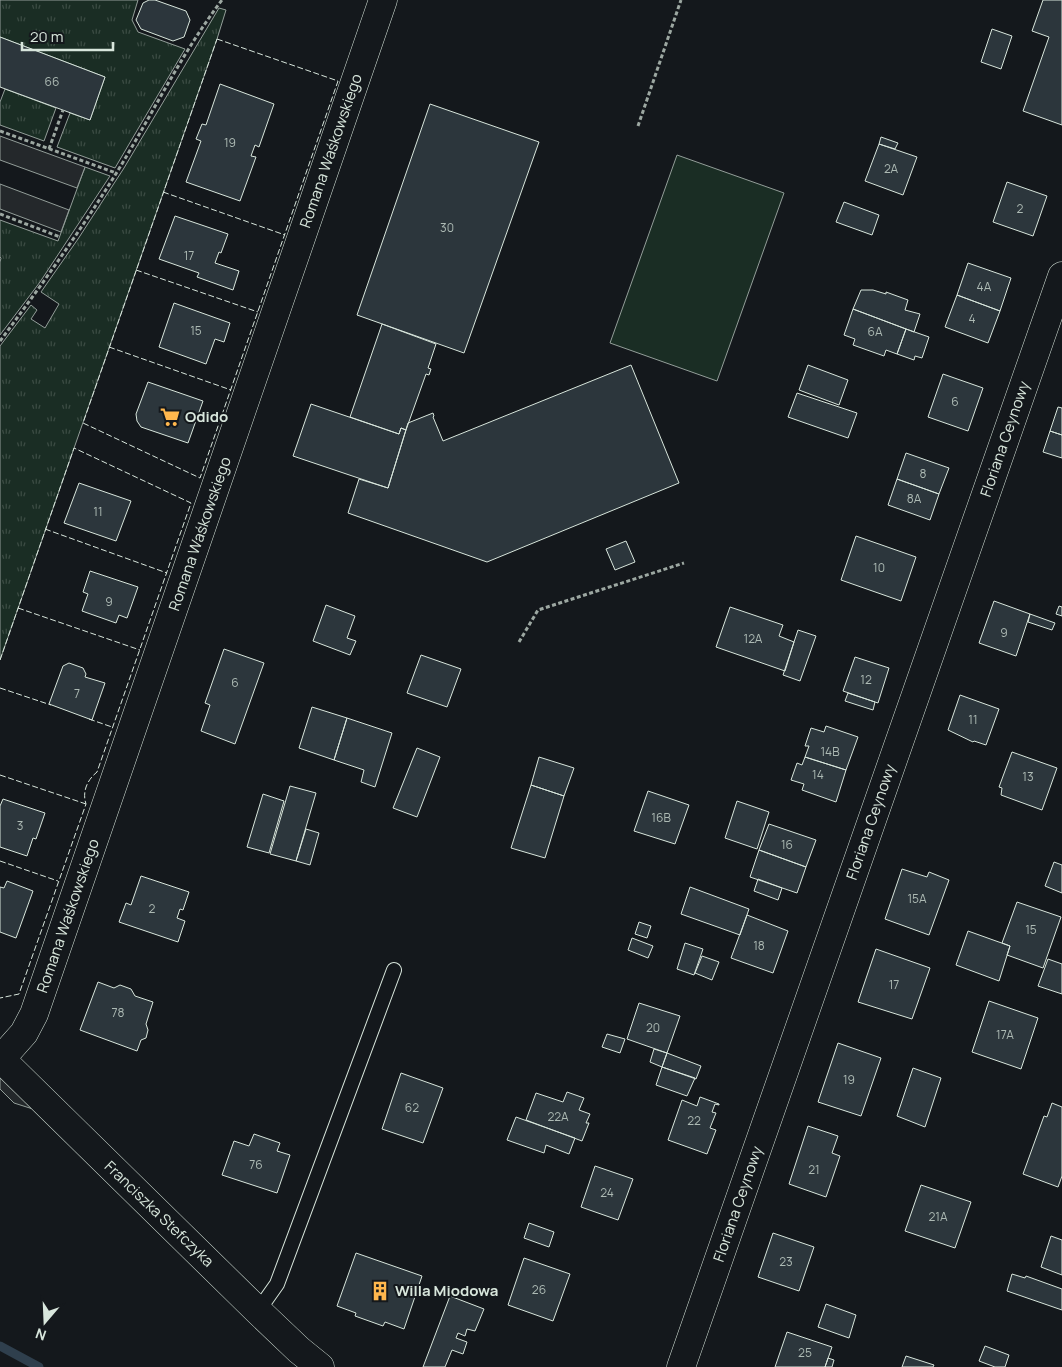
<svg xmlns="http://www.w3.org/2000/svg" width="1062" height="1367" viewBox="0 0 1062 1367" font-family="Manrope,sans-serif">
  <defs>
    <pattern id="grass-tufts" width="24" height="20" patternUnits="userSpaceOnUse" patternTransform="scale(1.25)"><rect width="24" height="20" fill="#1a2d24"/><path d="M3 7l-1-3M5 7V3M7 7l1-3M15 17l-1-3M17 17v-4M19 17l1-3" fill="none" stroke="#3b4b43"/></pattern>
  </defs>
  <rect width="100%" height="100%" fill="#14181c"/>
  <!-- grass -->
  <path fill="url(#grass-tufts)" stroke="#939e99" d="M0,0H138L132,20L138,32L185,49L115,168L57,147L70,113L90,120L105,77L0,37Z
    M219,8L226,10L217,39L0,660V346L31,305L37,310L31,319L45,328L59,304L41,292L78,239L124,168Z
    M5,89L56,108L44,141L0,125V102Z
    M85,167L110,176L40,282L0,335V262L1,258L0,257V220L58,241Z"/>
  <!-- pitch -->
  <path fill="#1a2d24" stroke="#939e99" d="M677,155L784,193L717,381L610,343Z"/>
  <!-- parking -->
  <path fill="#24282b" stroke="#939e99" d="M0,136L85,167L77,188L0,160Z
    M0,184L69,210L61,232L0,209Z
    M0,1075L36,1110L14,1103L0,1089Z"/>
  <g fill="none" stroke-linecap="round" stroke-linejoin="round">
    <!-- stream -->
    <path stroke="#2f3f4d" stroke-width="9" d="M0,1346L39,1367"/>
  </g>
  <!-- building -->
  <path fill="#2c363c" stroke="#d8e6dc" d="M149,0H155L186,11L190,20L184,37L173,41L141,29L136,20L143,3Z
    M1043,0H1062V125L1023,111L1049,37L1032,31Z
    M992,29L1012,36L1001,69L981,62Z
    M0,37L105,77L90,120L0,87Z
    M220,84L274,104L259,147L255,145L251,156L256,157L240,201L186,182L201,141L196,139L202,124L206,125Z
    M430,104L539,142L464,353L357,315Z
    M881,137L898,143L895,149L879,144Z
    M879,144L917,157L903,195L865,181Z
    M1007,182L1047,196L1033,236L993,222Z
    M844,202L879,215L872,235L836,222Z
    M175,216L228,234L221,253L219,252L215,263L239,271L233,290L197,277L199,273L159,259Z
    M968,263L1011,278L1000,311L957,295Z
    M861,290H873L886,294V292L908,300L905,310L920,314L914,332L853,309Z
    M957,295L1000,311L988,343L945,327Z
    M174,303L230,323L224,342L215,339L206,364L159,347Z
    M853,309L906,329L897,354L886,350L884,356L853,345L855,339L844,335Z
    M382,324L436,344L428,368L431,369L429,375L426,374L406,430L401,428L399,434L350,417Z
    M906,329L929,337L922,358L915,356L914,360L897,354Z
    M631,365L679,483L487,562L348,513L359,479L388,488L408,423L433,413L434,416L433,417L443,441Z
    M808,365L848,380L839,405L799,390Z
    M943,374L983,388L968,431L928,417Z
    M148,382L203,401L188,443L141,427L137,421L136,414Z
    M797,393L857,413L848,438L788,417Z
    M311,404L399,434L401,428L406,430L388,488L293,456Z
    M1058,407L1062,408V435L1050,431Z
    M1050,431L1062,435V458L1043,452Z
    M906,453L949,468L939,494L897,479Z
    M897,479L939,494L930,520L888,505Z
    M79,483L131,501L116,541L64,523Z
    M856,536L916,557L901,601L841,580Z
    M626,541L635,562L615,570L606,549Z
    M90,571L138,587L127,618L119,615L116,623L82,611L88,594L83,592Z
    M994,601L1030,614L1016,656L979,643Z
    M326,605L355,616L347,638L356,641L350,655L313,641Z
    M1059,606L1062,607V616L1056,614Z
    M730,607L783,625L779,636L794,642L785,671L716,647Z
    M1030,614L1055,623L1052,630L1028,622Z
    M798,630L816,636L800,681L783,675Z
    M224,649L264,663L235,744L201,731L210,705L205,703Z
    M421,655L461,669L447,707L407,693Z
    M855,657L889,668L878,703L843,691Z
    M69,663L83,668L86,674L85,677L105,683L92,720L49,704L63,666Z
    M848,693L875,702L873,710L845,701Z
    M960,695L999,709L986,745L974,741L973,742L948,730Z
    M312,707L347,718L334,760L299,748Z
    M347,718L392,733L375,787L361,782L364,770L334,760Z
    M826,726L858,737L846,770L805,757L809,746H805L811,728L824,732Z
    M417,748L440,757L417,817L393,808Z
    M1012,752L1057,768L1042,810L1001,795L1002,788L999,787Z
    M539,757L574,768L564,796L531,785Z
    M805,757L846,770L836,802L802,790L804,784L791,780L797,763L802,765Z
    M531,785L564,796L545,858L511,848Z
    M290,786L316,793L296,861L270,854Z
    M648,791L689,805L675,844L634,831Z
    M263,794L284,801L269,853L247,847Z
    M3,799L45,813L36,839L33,838L27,856L0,847V806Z
    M737,801L769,812L757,849L725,838Z
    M769,824L816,840L806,867L759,850Z
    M306,829L319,833L310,865L296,861Z
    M759,850L806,867L797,893L750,877Z
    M1054,862L1062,865V893L1045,886Z
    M902,869L927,877L929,872L949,880L929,935L885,919Z
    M141,876L189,892L183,910L180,909L177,918L185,921L178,942L119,922L126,903L131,905Z
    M758,879L782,888L778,900L754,891Z
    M7,881L33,891L16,938L0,932V887L4,888Z
    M690,887L749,909L740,935L681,914Z
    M1017,902L1061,917L1043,968L1007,955L1010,946L1002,943Z
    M747,915L788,931L773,973L731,958Z
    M639,922L651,926L647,938L635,934Z
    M968,931L1010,946L999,981L956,965Z
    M632,938L653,946L648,958L628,950Z
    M685,943L703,949L694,975L677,969Z
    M876,949L930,968L912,1019L858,1002Z
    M702,956L719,962L712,980L695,973Z
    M1048,959L1062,964V994L1038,986Z
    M98,982L114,988L120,985L131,989L135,996L153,1002L146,1024L148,1030L146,1038L141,1040L137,1051L80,1030Z
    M989,1001L1038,1018L1021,1069L972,1052Z
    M639,1003L680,1016L667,1053L627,1039Z
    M607,1034L625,1039L620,1053L602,1047Z
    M838,1043L881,1058L861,1116L818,1102Z
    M654,1049L667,1053L662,1067L650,1062Z
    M667,1053L701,1066L696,1079L662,1067Z
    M662,1067L695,1078L687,1096L656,1085Z
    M913,1068L941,1078L925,1127L897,1116Z
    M401,1073L443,1088L423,1143L382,1129Z
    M567,1092L584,1098L579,1110L590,1114L586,1123H589L582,1141L526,1120L536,1093L563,1102Z
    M700,1097L719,1104V1105L715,1104L712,1112L716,1113L710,1128L716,1130L707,1154L668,1140L682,1100L697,1106Z
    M1052,1103L1062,1107V1176L1058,1187L1023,1174L1044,1116L1047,1117Z
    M516,1117L575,1138L569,1154L546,1145L544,1153L507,1140Z
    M808,1126L838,1136L832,1153L840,1156L826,1197L789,1184Z
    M254,1134L280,1143L277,1151L290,1155L277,1193L222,1175L234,1141L249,1146Z
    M595,1166L633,1179L618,1220L581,1207Z
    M921,1185L971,1202L955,1248L905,1231Z
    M529,1223L554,1232L549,1247L524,1238Z
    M773,1233L814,1247L799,1291L758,1277Z
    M1051,1236L1062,1240V1275L1041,1267Z
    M356,1253L422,1276L404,1329L385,1322L383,1326L355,1316L356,1313L337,1306Z
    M524,1258L570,1274L553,1321L508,1305Z
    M1012,1274L1025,1278L1026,1276L1062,1289V1310L1007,1291Z
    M450,1296L484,1309L475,1331L467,1329L465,1336L458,1333L456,1338L467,1342L463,1354L452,1350L445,1367H423Z
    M826,1304L856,1315L849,1338L818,1327Z
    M787,1332L832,1347L825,1367H775Z
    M985,1346L1009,1355L1005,1367H995L979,1361Z
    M906,1356L934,1365L933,1367H902Z
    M828,1358L834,1360L832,1367H825Z"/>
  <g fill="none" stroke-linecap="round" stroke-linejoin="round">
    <defs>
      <path id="service" d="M258,1311L277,1284L394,970"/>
      <path id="minor" d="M0,1058L258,1311L299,1350L320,1367
        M1,1059L24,1033L34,1014L383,0
        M681,1367L1062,276"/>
    </defs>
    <!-- service casing -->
    <use href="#service" stroke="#d8e6dc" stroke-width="16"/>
    <!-- minor casing -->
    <use href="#minor" stroke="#d8e6dc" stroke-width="29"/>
    <!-- path -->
    <path stroke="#9da8a2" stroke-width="3" stroke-dasharray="4 2.5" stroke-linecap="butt" d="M638,126L681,0
      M0,131L116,173
      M49,149L63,110
      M0,214L60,237
      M0,341C41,286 81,230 117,172C152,115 181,54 222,0
      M519,642L538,610L684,563"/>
    <!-- service -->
    <use href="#service" stroke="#14181c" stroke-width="14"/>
    <!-- minor -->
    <use href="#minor" stroke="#14181c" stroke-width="28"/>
    <!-- fence -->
    <path stroke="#d8e6dc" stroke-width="1" stroke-dasharray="6 2.5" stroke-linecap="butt" d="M217,39L338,81L200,478L83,423Z
      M163,192L285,235
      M136,270L258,312
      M109,347L231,390
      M45,529L167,573
      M18,608L140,650
      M0,660L74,448L191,503L97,772C87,780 82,792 86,804L19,994L0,998
      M0,688L51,705
      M89,719L112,727
      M0,775L86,804
      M0,861L58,881"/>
  </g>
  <!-- icons -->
  <defs>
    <symbol id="supermarket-bare" viewBox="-9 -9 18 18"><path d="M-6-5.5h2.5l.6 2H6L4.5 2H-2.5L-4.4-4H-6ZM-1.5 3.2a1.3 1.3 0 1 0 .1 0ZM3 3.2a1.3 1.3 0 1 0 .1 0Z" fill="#ffb74d" stroke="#14181c" stroke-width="2.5" paint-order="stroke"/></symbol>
    <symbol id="building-bare" viewBox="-9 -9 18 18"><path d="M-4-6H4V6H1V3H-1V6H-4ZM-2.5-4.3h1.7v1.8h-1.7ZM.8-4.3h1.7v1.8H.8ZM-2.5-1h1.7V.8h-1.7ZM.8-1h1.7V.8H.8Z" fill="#ffb74d" stroke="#14181c" stroke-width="2.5" paint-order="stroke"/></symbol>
  </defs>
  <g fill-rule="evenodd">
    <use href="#supermarket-bare" x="156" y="403" width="28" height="28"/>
    <use href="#building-bare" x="366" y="1277" width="28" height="28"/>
  </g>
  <g text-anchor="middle" stroke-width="4" stroke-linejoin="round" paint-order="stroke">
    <!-- number labels -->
    <g font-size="12" fill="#adbab4">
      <text x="52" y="86">66</text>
      <text x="230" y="147">19</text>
      <text x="891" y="173">2A</text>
      <text x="1020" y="213">2</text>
      <text x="447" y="232">30</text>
      <text x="189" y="260">17</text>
      <text x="984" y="291">4A</text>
      <text x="972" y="323">4</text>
      <text x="196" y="335">15</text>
      <text x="875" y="336">6A</text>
      <text x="955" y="406">6</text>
      <text x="923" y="478">8</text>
      <text x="914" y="503">8A</text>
      <text x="98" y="516">11</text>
      <text x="879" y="572">10</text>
      <text x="109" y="606">9</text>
      <text x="1004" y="637">9</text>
      <text x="753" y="643">12A</text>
      <text x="866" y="684">12</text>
      <text x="235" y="687">6</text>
      <text x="77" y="698">7</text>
      <text x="973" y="724">11</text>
      <text x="830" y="756">14B</text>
      <text x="818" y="779">14</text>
      <text x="1028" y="781">13</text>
      <text x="661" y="822">16B</text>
      <text x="20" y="830">3</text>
      <text x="787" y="849">16</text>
      <text x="917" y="903">15A</text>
      <text x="152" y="913">2</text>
      <text x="1031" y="934">15</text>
      <text x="759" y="950">18</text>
      <text x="894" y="989">17</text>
      <text x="118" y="1017">78</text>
      <text x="653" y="1032">20</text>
      <text x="1005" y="1039">17A</text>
      <text x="849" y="1084">19</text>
      <text x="412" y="1112">62</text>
      <text x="558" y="1121">22A</text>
      <text x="694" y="1125">22</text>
      <text x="256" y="1169">76</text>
      <text x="814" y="1174">21</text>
      <text x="607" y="1197">24</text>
      <text x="938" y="1221">21A</text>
      <text x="786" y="1266">23</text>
      <text x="539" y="1294">26</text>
      <text x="805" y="1357">25</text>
    </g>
    <!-- street labels -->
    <g font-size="15" fill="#d8e6dc" stroke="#14181c">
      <text transform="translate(331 151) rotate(-71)" y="5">Romana Waśkowskiego</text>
      <text transform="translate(1005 439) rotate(-71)" y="5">Floriana Ceynowy</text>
      <text transform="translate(200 534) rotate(-71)" y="5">Romana Waśkowskiego</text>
      <text transform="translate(871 822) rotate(-71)" y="5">Floriana Ceynowy</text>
      <text transform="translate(68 916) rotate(-71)" y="5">Romana Waśkowskiego</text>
      <text transform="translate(738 1204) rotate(-71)" y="5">Floriana Ceynowy</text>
      <text transform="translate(159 1214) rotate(44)" y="5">Franciszka Stefczyka</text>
    </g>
    <!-- poi labels -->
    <g font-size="15" font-weight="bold" fill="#d8e6dc" stroke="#14181c" text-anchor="start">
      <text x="185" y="422">Odido</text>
      <text x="395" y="1296">Willa Miodowa</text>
    </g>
  </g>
  <!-- north arrow -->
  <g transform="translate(45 1322) rotate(199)" stroke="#14181c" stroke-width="4" paint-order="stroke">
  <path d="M0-4L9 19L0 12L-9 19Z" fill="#d8e6dc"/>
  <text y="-8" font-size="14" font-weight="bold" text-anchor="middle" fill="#d8e6dc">N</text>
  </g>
  <!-- scale -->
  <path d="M22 42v8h91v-8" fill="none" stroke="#d8e6dc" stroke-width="2.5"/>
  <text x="30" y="42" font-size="15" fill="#d8e6dc" stroke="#14181c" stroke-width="4" paint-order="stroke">20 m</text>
</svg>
